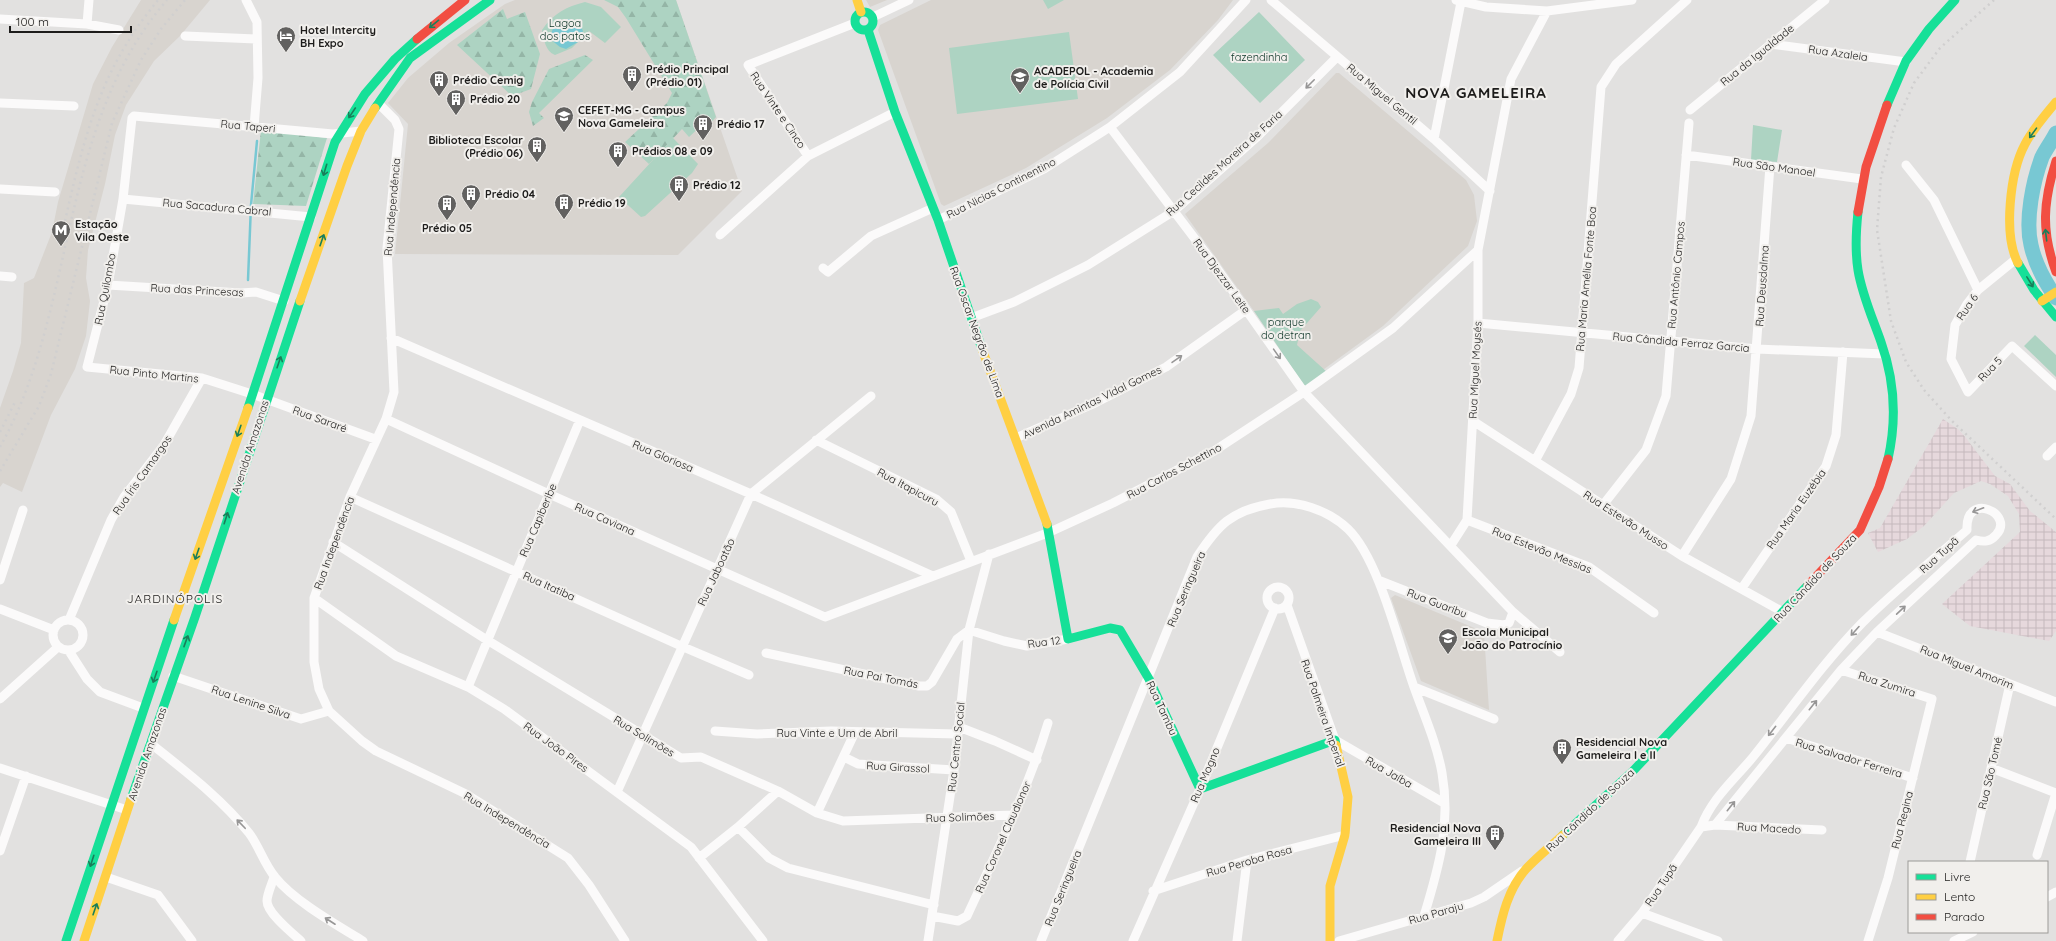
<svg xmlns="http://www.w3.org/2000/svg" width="2056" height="941" viewBox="0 0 2056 941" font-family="Quicksand,sans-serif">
  <defs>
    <pattern id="industrial-grid" width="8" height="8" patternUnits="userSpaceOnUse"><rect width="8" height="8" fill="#e6d8dc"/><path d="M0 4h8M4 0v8" fill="none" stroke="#c5b9bc"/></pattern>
    <pattern id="forest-firs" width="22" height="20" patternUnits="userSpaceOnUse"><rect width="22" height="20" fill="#add3c2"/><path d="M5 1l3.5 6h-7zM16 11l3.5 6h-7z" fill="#94b5a6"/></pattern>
  </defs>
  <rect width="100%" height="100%" fill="#e2e1e0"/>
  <!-- built -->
  <path fill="#d8d4cf" d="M141,0H210L180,36L154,61L126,105L115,135L105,184L88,250L86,278L90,301L86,336L75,369L51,415L22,492L3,483L0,487V408L13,371L21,343L24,283L34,278L52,232L58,202L93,84L112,47Z
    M515,0H676L742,191L678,255L395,254L408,124L388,103L408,78L449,43L505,4Z
    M866,0H887L870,7Z
    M931,0H1233L1218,20L1170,70L1107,118L1026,168L944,206L941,204L878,30L880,25Z
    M1336,73H1339L1466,180L1474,195L1477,221L1468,246L1383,326L1305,383L1185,214L1268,143Z
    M1395,595L1484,632L1489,710L1421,681L1391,598Z"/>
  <!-- industrial -->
  <path fill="url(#industrial-grid)" d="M1943,419L1959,430L1966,438L1995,476L2010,484L2030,511L2056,532V631L2049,641L1970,626L1942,604L2020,532L2019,514L2008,496L1990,484L1981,481L1954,493L1924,526L1907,539L1878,552L1868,533L1880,528Z"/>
  <!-- forest -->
  <path fill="url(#forest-firs)" d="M604,0H676L716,117L707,127L703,124L689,137L682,129L649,164L625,142L667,103L672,93L626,18L618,7Z
    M503,9L507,19L525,12L540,54L531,89L512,96L457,45Z
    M585,55L593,60L539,113L544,118L533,126L529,112L532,102L549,69Z
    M261,130L327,138L306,206L253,204Z"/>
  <!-- park -->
  <path fill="#add3c2" d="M1043,0H1064L1048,9Z
    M585,2L601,7L621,27L605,43L589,31L572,48L555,55C545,51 544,39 542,30C554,13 566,7 585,2Z
    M1259,12L1305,60L1260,103L1213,55Z
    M1069,32L1078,99L957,114L949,48Z
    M1753,125L1782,130L1777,162L1751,160Z
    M673,138L698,164L692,173L645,216L641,217L619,197Z
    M1311,299L1318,302L1321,307L1300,331L1297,345L1327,372L1305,387L1254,311L1279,308L1283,314L1297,304Z
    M2035,335L2056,355V377L2024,346Z"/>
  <!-- water -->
  <path fill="#78c8d3" d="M569,19L578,22L583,31L578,42L566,49L560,47L550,39C552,26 557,22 569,19Z"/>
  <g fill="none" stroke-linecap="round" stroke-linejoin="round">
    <!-- stream -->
    <path stroke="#78c8d3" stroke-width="2.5" d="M248,280L251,205L257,141"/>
    <!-- river -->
    <path stroke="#78c8d3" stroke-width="15" d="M2056,133C2052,141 2046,149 2042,157C2033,181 2025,220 2031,245C2035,264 2045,282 2056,298"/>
    <!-- street -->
    <path stroke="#fbfafa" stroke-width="9" d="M246,0L257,22L258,78L254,127
      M1271,0L1434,139L1490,191
      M1456,0L1486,7L1547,11L1632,0
      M873,17L909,0
      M0,19L87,24L119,30
      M87,24L89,0
      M185,36L257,39
      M1771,44L1906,62
      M0,103L74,106
      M378,103L395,120L399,129L387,248L394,392L386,419L350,497L314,598V662L319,689L329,711L362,741L376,751L466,794L568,858L589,885L625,941
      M1690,110L1825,0
      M1110,127L1211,260L1304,392L1513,612L1560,652
      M361,131L333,134L134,116L132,118L123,199L108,285L87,367L202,378L252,394L375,439
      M1434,139L1461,2
      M1686,155L1862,179
      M808,156L748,65L855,23
      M1906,165L1934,200L1978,290
      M0,189L55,192
      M123,199L311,217
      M938,220L1044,169L1110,127L1180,72L1246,0
      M720,235L808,156L895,112
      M2016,259L1978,290L1967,304L1955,325L1951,359L1968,392L2012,346L2056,386
      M823,268L828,272L871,236L933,208
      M0,276L12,277
      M108,285L241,293L256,292L284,301
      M971,318L1014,302L1088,265L1174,211L1256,138L1337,57
      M1478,323L1757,349L1885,354
      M391,338L751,494L933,576
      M386,419L549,494L825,617L1050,532L1113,503L1214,451L1304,392L1393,328L1478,250
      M1473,421L1682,556L1783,612
      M1016,438L1093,404L1166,367L1246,310
      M816,440L936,499L951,512L971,561
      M2047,456L2056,447
      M1535,461L1571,394L1579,368L1601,87L1616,64L1687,0
      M350,497L681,646L749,675
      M1603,505L1646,450L1666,396L1689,123
      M1467,520L1589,567L1654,613
      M333,542L487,640L681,758L701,757L778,791L817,813L843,821L1014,815
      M1451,545L1467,520L1478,323V250L1511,79L1547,11
      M1682,556L1731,479L1751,416L1770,166
      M0,580L23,510
      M1378,580L1487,623L1504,625L1509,623L1513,612
      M1267 598a11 11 0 1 1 22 0a11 11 0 1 1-22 0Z
      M1742,588L1826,466L1836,435L1843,352
      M314,598L396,656L468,687L504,709L691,847L763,941
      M1287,605L1335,740L1444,803
      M0,609L54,630
      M53 635a15 15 0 1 1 30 0a15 15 0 1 1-30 0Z
      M69,620L111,520L124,497L164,445L202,378
      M1877,632L2056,702
      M69,651L87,679L100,692L143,708
      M766,653L919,686H927L932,682L957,639L969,630L1004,641L1027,646L1068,639
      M1841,670L1932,699L1888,878L1868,941
      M173,676L301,719L329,711
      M468,687L580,420
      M1414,687L1494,719
      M0,699L58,647
      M959,727L995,741L1037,760
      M715,731L757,734L831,731L958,734
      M1786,738L1913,778
      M150,743C185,771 221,798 249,833C259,846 264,864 275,877C294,901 337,925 363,941
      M844,757L858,764L954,770
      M0,768L127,810
      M1991,768L2056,793L2037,855
      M617,792L751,494L871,396
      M817,813L855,732
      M1715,825L1822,830
      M738,827L769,858L788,868L934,905
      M0,851L26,776
      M699,858L738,827L778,791
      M1970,862L2010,684
      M106,877L158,895L192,941
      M274,877C272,884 267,894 267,901C267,913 292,933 301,941
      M1153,891L1247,860L1345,835
      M2047,897L2056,892
      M1642,913L1718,941
      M932,916L958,921L967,916C996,853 1028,790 1048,723
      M928,941L954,770L969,630L989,554
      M1041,941L1197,557C1218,525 1231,511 1270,504C1296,499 1328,510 1348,529C1379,559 1399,645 1414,687C1424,715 1437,744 1442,773C1451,825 1439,867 1424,916
      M1133,941L1200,789L1275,608
      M1237,941L1247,860
      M1339,941L1471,903L1484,897L1522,871
      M1618,941L1642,913L1701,827C1712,798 1734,780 1753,757C1789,712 1822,664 1862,623C1895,590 1932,561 1967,530C1965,490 2016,514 1996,535C1990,542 1984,542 1976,540L1877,632L1841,670L1715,825L1701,827
      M1954,941L1973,932"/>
    <!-- fast -->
    <path stroke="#16e098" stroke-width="9" d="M855 21a9 9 0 1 1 18 0a9 9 0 1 1-18 0Z
      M868,30L895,112L938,220L982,349
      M1887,105L1906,61L1929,29L1955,0
      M375,108L410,58L490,0
      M1858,212C1856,231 1855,251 1858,270C1862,295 1873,319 1881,342C1895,381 1897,419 1888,459
      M2018,263L2034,290L2056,317
      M248,408L335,142L365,94L395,59L417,39
      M1047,524L1068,639L1110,628L1120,630L1149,679L1200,789L1335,740L1336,745
      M131,799L195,617L300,301
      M1563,835L1633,771L1808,585
      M66,941L174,620"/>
    <!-- slow -->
    <path stroke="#ffcf43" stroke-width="9" d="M857,0L861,12
      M2018,263C2003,235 2010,172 2025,144C2033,129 2045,115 2056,102
      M300,301L347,166L361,131L375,108
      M2042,301L2056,292
      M982,349L1047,524
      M174,620L248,408
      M84,941L131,799
      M1330,941V886L1345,835L1348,797L1336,745
      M1497,941C1502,916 1508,889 1526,869C1537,857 1550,847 1563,835"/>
    <!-- jam -->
    <path stroke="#f24e42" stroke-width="9" d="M417,39L465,0
      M2056,161C2043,202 2041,231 2056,272
      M1858,212L1866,167L1887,105
      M1808,585L1860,530L1879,487L1888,459"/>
    <!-- rail -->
    <path stroke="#d0cfcf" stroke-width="2.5" stroke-dasharray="2 4" stroke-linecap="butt" d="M1994,0L1940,48L1914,83L1894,128L1881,177L1877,230L1891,321L1906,362L1924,390L1952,421L2056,519
      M65,221C79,159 94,94 129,40C137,26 148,13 158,0
      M0,432L16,400
      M0,447C78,308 57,127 167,0
      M0,471L39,406L51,374L112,123L141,60L161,29L185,0"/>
  </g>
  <!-- one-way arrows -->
  <defs><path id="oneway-shaft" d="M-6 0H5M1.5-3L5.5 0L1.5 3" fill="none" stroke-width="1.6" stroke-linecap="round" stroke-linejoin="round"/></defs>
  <g stroke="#1a7e5a">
    <use href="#oneway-shaft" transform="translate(434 24) rotate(141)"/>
    <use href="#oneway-shaft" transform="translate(352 113) rotate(124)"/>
    <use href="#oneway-shaft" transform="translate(2033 133) rotate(126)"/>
    <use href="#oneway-shaft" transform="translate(325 170) rotate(107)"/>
    <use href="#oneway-shaft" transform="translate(2046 235) rotate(-97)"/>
    <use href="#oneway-shaft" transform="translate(322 240) rotate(-71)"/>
    <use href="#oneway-shaft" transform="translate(2030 282) rotate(58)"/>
    <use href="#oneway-shaft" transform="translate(279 362) rotate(-71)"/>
    <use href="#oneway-shaft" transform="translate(239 431) rotate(109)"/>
    <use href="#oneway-shaft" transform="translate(226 518) rotate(-72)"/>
    <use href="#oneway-shaft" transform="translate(197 554) rotate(109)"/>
    <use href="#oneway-shaft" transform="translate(186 641) rotate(-70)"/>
    <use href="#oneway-shaft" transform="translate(155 677) rotate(109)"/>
    <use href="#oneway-shaft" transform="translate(92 861) rotate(108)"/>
    <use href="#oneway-shaft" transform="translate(95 909) rotate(-71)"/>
  </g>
  <g stroke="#979696">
    <use href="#oneway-shaft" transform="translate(1310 84) rotate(135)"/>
    <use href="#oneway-shaft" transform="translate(1277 354) rotate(55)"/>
    <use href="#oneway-shaft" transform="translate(1177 359) rotate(-35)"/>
    <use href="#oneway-shaft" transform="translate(1978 510) rotate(159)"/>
    <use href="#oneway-shaft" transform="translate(1901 610) rotate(-43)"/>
    <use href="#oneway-shaft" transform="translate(1855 631) rotate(132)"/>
    <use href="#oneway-shaft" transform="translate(1813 705) rotate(-51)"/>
    <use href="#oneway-shaft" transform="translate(1772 731) rotate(128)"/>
    <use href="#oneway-shaft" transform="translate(1731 806) rotate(-51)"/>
    <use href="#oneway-shaft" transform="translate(241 824) rotate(-134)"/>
    <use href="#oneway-shaft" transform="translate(330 921) rotate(-147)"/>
  </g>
  <!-- icons -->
  <defs>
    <symbol id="hotel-pin" viewBox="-11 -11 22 30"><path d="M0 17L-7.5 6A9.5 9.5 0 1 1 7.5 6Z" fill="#626160" stroke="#f1efec"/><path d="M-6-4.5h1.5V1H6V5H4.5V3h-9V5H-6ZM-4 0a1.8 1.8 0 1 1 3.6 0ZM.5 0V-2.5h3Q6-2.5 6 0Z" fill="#fff"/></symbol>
    <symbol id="building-pin" viewBox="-11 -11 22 30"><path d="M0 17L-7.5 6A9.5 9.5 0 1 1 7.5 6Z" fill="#626160" stroke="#f1efec"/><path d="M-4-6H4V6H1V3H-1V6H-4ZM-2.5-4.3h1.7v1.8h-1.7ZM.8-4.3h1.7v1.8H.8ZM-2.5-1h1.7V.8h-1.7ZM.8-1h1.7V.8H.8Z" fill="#fff"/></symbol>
    <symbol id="school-pin" viewBox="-11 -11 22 30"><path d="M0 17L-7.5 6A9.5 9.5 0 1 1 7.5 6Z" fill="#626160" stroke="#f1efec"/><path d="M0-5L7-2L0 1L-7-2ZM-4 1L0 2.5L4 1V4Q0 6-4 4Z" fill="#fff"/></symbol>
    <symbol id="university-pin" viewBox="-11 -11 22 30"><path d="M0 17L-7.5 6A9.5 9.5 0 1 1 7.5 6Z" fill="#626160" stroke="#f1efec"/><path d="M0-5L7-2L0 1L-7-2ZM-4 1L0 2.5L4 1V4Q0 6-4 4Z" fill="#fff"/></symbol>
    <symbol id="metro-pin" viewBox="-11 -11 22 30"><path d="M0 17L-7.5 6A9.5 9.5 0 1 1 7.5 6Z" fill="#626160" stroke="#f1efec"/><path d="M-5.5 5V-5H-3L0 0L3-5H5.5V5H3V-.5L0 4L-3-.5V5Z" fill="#fff"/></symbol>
  </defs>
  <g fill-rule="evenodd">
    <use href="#hotel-pin" x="275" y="25" width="22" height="30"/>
    <use href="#building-pin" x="621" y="64" width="22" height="30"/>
    <use href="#school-pin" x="1009" y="66" width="22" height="30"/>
    <use href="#building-pin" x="428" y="69" width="22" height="30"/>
    <use href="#building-pin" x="445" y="88" width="22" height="30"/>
    <use href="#university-pin" x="553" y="105" width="22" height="30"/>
    <use href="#building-pin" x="692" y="113" width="22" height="30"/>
    <use href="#building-pin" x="526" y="135" width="22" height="30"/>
    <use href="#building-pin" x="607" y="140" width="22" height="30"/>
    <use href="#building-pin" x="668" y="174" width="22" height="30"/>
    <use href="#building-pin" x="460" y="183" width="22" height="30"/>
    <use href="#building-pin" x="553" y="192" width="22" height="30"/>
    <use href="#building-pin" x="436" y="193" width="22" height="30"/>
    <use href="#metro-pin" x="50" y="219" width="22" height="30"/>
    <use href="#school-pin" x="1437" y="627" width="22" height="30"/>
    <use href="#building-pin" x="1551" y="737" width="22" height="30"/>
    <use href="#building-pin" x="1484" y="823" width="22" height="30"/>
  </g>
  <g text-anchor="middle" stroke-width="4" stroke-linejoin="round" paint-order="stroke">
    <!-- park labels -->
    <g font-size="11" fill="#093324" stroke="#f1efec">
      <text x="565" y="27">Lagoa<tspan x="565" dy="13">dos patos</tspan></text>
      <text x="1259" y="61">fazendinha</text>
      <text x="1286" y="326">parque<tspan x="1286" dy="13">do detran</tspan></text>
    </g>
    <!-- poi labels -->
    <g font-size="11" font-weight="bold" fill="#1d1c1b" stroke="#f1efec" text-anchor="start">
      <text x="300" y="34">Hotel Intercity<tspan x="300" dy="13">BH Expo</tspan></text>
      <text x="646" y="73">Prédio Principal<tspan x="646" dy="13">(Prédio 01)</tspan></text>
      <text x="1034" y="75">ACADEPOL - Academia<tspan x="1034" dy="13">de Polícia Civil</tspan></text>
      <text x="453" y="84">Prédio Cemig</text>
      <text x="470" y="103">Prédio 20</text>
      <text x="578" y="114">CEFET-MG - Campus<tspan x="578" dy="13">Nova Gameleira</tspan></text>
      <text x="717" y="128">Prédio 17</text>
      <text x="523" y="144" text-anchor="end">Biblioteca Escolar<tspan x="523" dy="13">(Prédio 06)</tspan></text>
      <text x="632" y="155">Prédios 08 e 09</text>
      <text x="693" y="189">Prédio 12</text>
      <text x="485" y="198">Prédio 04</text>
      <text x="578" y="207">Prédio 19</text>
      <text x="75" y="228">Estação<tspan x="75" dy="13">Vila Oeste</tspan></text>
      <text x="447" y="232" text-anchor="middle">Prédio 05</text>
      <text x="1462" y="636">Escola Municipal<tspan x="1462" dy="13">João do Patrocínio</tspan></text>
      <text x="1576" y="746">Residencial Nova<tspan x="1576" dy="13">Gameleira I e II</tspan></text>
      <text x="1481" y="832" text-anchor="end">Residencial Nova<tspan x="1481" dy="13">Gameleira III</tspan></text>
    </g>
    <!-- street labels -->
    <g font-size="11" fill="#1d1c1b" stroke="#f1efec">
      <text transform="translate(1838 53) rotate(8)" y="4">Rua Azaleia</text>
      <text transform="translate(1757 55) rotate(-39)" y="4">Rua da Igualdade</text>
      <text transform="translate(1382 94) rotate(40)" y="4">Rua Miguel Gentil</text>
      <text transform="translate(778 110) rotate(56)" y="4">Rua Vinte e Cinco</text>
      <text transform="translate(248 126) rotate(5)" y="4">Rua Taperi</text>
      <text transform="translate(1224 163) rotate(-42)" y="4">Rua Cecildes Moreira de Faria</text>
      <text transform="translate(1774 167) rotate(8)" y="4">Rua São Manoel</text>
      <text transform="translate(1001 188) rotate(-27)" y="4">Rua Nicias Continentino</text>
      <text transform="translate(217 207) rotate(5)" y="4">Rua Sacadura Cabral</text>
      <text transform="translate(392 207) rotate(-85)" y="4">Rua Independência</text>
      <text transform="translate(1676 275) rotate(-85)" y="4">Rua Antônio Campos</text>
      <text transform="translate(1222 276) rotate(54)" y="4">Rua Djezzar Leite</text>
      <text transform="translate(1586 279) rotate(-85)" y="4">Rua Maria Amélia Fonte Boa</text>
      <text transform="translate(1762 286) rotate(-86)" y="4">Rua Deusdalma</text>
      <text transform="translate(105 289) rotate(-79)" y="4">Rua Quilombo</text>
      <text transform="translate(197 290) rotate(3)" y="4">Rua das Princesas</text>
      <text transform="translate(1967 307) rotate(-56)" y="4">Rua 6</text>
      <text transform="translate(977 332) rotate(70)" y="4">Rua Oscar Negrão de Lima</text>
      <text transform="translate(1681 342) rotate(5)" y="4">Rua Cândida Ferraz Garcia</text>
      <text transform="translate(1990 369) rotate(-46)" y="4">Rua 5</text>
      <text transform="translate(1475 370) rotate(-87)" y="4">Rua Miguel Moysés</text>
      <text transform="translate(154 374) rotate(6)" y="4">Rua Pinto Martins</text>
      <text transform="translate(1092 402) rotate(-26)" y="4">Avenida Amintas Vidal Gomes</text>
      <text transform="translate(320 419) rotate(20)" y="4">Rua Sararé</text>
      <text transform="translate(250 447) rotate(-72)" y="4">Avenida Amazonas</text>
      <text transform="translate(663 456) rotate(23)" y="4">Rua Gloriosa</text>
      <text transform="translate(1174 471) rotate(-28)" y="4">Rua Carlos Schettino</text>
      <text transform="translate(142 475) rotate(-55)" y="4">Rua Íris Camargos</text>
      <text transform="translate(908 487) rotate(28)" y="4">Rua Itapicuru</text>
      <text transform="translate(1796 509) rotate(-55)" y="4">Rua Maria Euzébia</text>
      <text transform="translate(605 519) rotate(24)" y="4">Rua Caviana</text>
      <text transform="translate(538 520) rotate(-67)" y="4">Rua Capiberibe</text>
      <text transform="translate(1626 520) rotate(33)" y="4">Rua Estevão Musso</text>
      <text transform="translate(334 543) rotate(-70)" y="4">Rua Independência</text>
      <text transform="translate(1542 550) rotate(22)" y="4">Rua Estevão Messias</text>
      <text transform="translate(1939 555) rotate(-42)" y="4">Rua Tupã</text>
      <text transform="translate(716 572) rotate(-65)" y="4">Rua Jaboatão</text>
      <text transform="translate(1815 578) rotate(-47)" y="4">Rua Cândido de Souza</text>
      <text transform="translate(549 586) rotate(24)" y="4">Rua Itatiba</text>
      <text transform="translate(1186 589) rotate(-67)" y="4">Rua Seringueira</text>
      <text transform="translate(1437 603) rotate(21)" y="4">Rua Guaribu</text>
      <text transform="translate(1044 642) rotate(-7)" y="4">Rua 12</text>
      <text transform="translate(1967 667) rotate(22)" y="4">Rua Miguel Amorim</text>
      <text transform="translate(881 677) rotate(11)" y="4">Rua Pai Tomás</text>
      <text transform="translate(1887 684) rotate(18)" y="4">Rua Zumira</text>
      <text transform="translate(251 702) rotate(19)" y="4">Rua Lenine Silva</text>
      <text transform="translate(1162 708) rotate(65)" y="4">Rua Tambu</text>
      <text transform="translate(1323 713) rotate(71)" y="4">Rua Palmeira Imperial</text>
      <text x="837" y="737">Rua Vinte e Um de Abril</text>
      <text transform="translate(644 736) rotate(31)" y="4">Rua Solimões</text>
      <text transform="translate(556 747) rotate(36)" y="4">Rua João Pires</text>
      <text transform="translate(956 747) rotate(-84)" y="4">Rua Centro Social</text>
      <text transform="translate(147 754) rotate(-71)" y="4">Avenida Amazonas</text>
      <text transform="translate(1849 758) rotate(17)" y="4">Rua Salvador Ferreira</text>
      <text transform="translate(898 767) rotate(3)" y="4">Rua Girassol</text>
      <text transform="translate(1389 772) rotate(30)" y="4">Rua Jaíba</text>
      <text transform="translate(1990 773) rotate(-77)" y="4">Rua São Tomé</text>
      <text transform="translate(1205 775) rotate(-67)" y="4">Rua Mogno</text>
      <text transform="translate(1590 810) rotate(-43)" y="4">Rua Cândido de Souza</text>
      <text transform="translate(960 817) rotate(-2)" y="4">Rua Solimões</text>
      <text transform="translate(507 820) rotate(31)" y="4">Rua Independência</text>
      <text transform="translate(1902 820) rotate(-76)" y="4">Rua Regina</text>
      <text transform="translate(1769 828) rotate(3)" y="4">Rua Macedo</text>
      <text transform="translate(1003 837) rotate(-66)" y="4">Rua Coronel Claudionor</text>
      <text transform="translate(1249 861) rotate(-16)" y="4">Rua Peroba Rosa</text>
      <text transform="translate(1661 885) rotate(-56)" y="4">Rua Tupã</text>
      <text transform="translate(1063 888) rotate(-68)" y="4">Rua Seringueira</text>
      <text transform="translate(1436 913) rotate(-16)" y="4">Rua Paraju</text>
    </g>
    <!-- neighbourhood labels -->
    <g font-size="12" letter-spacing="1" fill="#1d1c1b" stroke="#f1efec">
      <text x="175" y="603">JARDINÓPOLIS</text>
    </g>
    <!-- district labels -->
    <g font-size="15" font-weight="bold" letter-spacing="1" fill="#1d1c1b" stroke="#f1efec">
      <text x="1476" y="98">NOVA GAMELEIRA</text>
    </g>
  </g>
  <!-- legend -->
  <rect x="1908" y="861" width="140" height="72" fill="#f1efec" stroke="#9c9b98"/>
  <rect x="1916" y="874" width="20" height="6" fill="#16e098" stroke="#9c9b98"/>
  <text x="1944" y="881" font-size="12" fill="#1d1c1b">Livre</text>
  <rect x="1916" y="894" width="20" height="6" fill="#ffcf43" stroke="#9c9b98"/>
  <text x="1944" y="901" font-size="12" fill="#1d1c1b">Lento</text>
  <rect x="1916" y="914" width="20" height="6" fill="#f24e42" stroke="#9c9b98"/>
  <text x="1944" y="921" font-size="12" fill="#1d1c1b">Parado</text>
  <!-- scale -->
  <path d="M10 26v6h121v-6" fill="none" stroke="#1d1c1b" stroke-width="2"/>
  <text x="16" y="26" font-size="12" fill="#1d1c1b" stroke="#f1efec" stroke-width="3" paint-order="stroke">100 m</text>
</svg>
